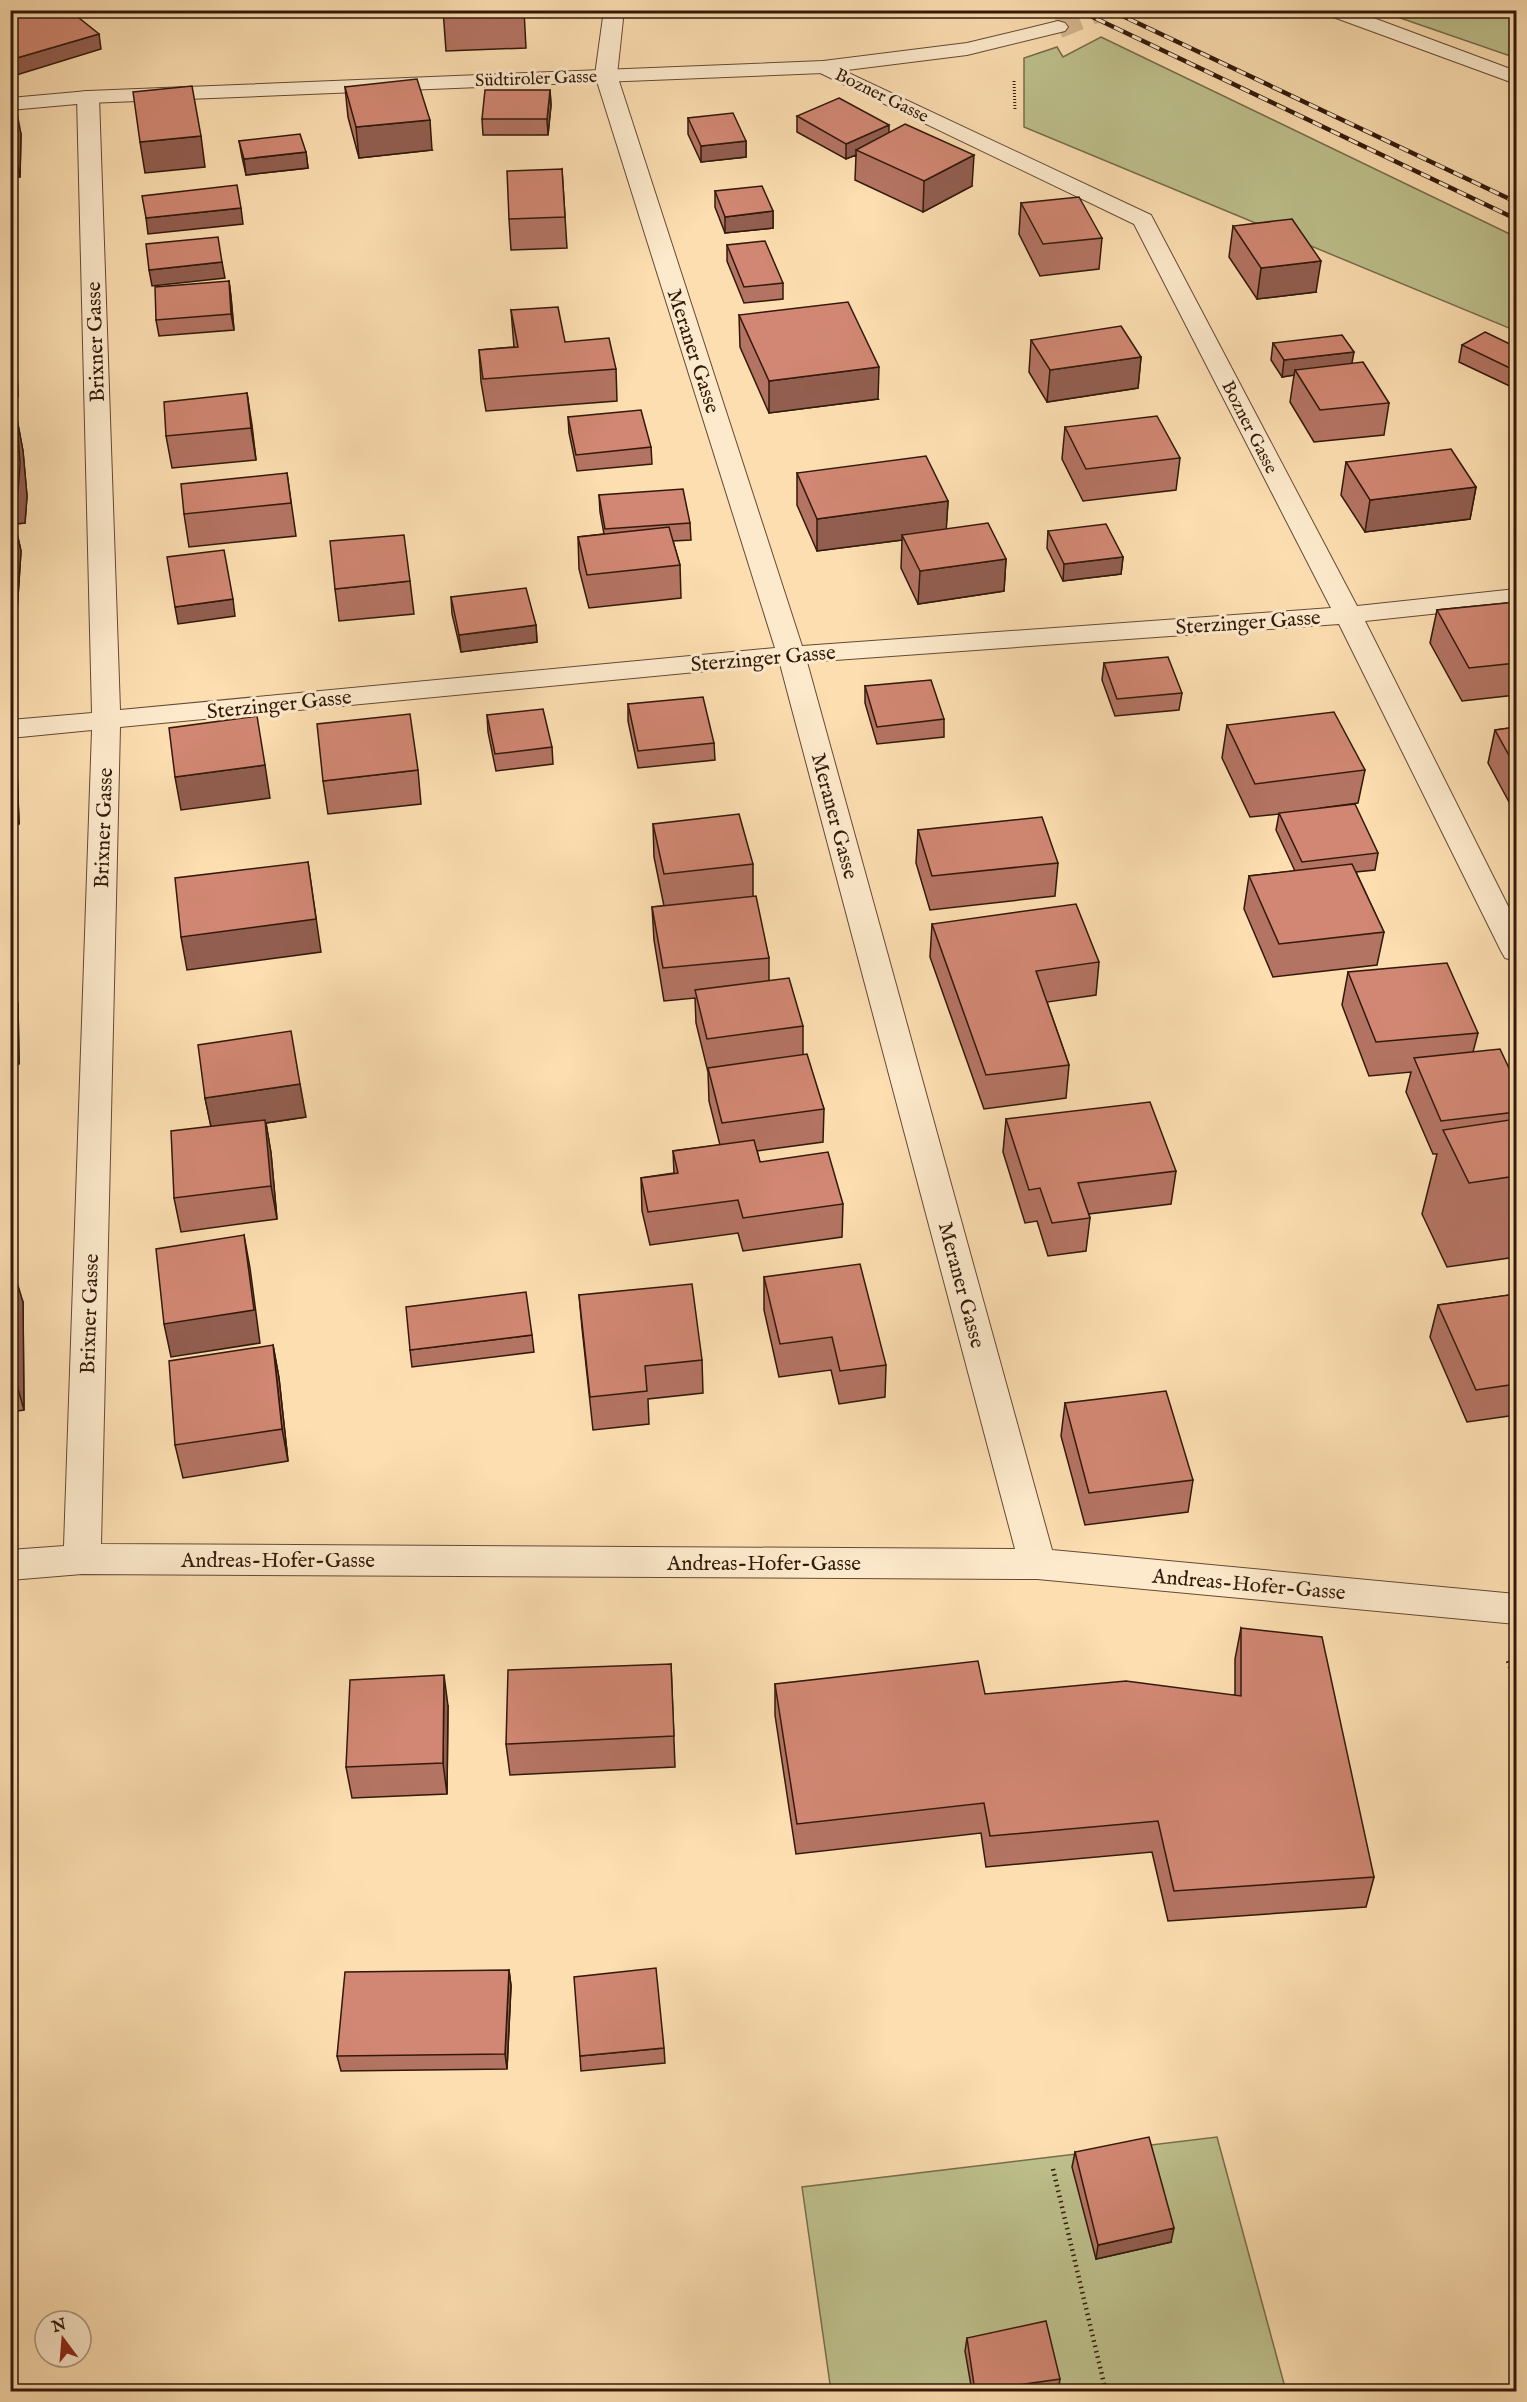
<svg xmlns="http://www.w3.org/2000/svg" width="1527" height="2402" viewBox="0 0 1527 2402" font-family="'IM FELL English',serif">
  <rect width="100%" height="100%" fill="#fcdeb1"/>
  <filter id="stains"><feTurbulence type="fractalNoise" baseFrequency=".00333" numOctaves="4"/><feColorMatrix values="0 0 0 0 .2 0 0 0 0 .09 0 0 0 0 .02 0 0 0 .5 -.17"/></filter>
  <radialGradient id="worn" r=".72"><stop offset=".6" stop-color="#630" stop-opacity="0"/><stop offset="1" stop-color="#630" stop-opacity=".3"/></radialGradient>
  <!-- green -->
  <path fill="#bec18d" stroke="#786d4c" stroke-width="1.5" d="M1380,11H1516V58Z
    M1101,37L1516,237V331L1024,127V58L1057,47L1063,57Z
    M1217,2137L1286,2391H831L802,2187Z"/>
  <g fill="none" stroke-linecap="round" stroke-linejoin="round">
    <!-- tertiary-tunnel -->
    <path stroke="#d4b790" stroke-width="23" stroke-dasharray="23 12" stroke-linecap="butt" d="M1058,27L1100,10"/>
    <defs>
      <path id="service" d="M604,10H624L617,75L613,79L606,81L599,79L595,75Z"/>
      <path id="minor" d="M823,61L1151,215L1357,606L1516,589V605L1365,621L1516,922V961L1505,958L1501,951L1339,624L807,662L1052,1550L1516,1594V1624L1037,1579L82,1574L10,1580V1550L64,1546L92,730L10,738V720L92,713L77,97L80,92L88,91L96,92L99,97L120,710L775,648L595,75L599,71L606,69L613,71L617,75L802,646L1331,608L1134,224L816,71L812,67L816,63ZM780,664L1015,1549L101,1544L120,727Z"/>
      <path id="tertiary" d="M1322,10H1352L1516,71V84L1325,14Z
        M1058,21L1065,23L1068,27L1065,31L967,55L823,73L88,103L10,110V98L88,91L823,61L967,43Z"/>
    </defs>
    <!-- service casing -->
    <use href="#service" stroke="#644a34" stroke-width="2"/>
    <!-- minor casing -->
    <use href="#minor" stroke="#644a34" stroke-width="2"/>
    <!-- tertiary casing -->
    <use href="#tertiary" stroke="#644a34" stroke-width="2"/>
    <!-- path-far1 -->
    <path stroke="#32190a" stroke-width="3" stroke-dasharray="1 2" stroke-linecap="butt" d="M1014,81L1015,110"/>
    <!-- path -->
    <path stroke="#32190a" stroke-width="4.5" stroke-dasharray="1.5 4" stroke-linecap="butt" d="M1508,1661L1516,1684
      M1053,2169L1106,2392"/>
    <!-- service -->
    <use href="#service" fill="#fdeacc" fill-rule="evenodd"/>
    <!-- minor -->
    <use href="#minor" fill="#fdeacc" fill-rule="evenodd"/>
    <!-- tertiary -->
    <use href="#tertiary" fill="#fdeacc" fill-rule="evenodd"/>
    <defs>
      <path id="rail" d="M1078,10L1516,219
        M1110,10L1516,202"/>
    </defs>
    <!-- rail casing -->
    <use href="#rail" stroke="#32190a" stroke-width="4.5"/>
    <!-- rail -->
    <use href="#rail" stroke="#fdeacc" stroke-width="3" stroke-dasharray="10" stroke-linecap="butt"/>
  </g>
  <!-- wall -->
  <path fill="#b47463" stroke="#32190a" stroke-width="1.5" d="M443,10H524L526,48L446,51Z
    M345,87L432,150L359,158L348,117Z
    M550,90L551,105L548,135H483L482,119Z
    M10,104L21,134L20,177L10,178Z
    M797,116L889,133L972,186L923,212L855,180L856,155L846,159L797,132Z
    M688,118L746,141V157L701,162L688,134Z
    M239,141L306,152L308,168L246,175L242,157Z
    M562,169L567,248L511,250L509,219Z
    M715,191L773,211V228L725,233L715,207Z
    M1021,203L1102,238L1099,269L1040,276L1019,234Z
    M1233,226L1316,292L1257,299L1229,257Z
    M727,245L783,283V299L744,303L727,261Z
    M229,281L231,297L234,330L159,336L156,320Z
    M511,310L565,342L616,369L617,401L486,411L481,382L479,350L514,347Z
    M739,315L878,399L769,413L740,347Z
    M1031,340L1141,357L1138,388L1047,402L1029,372Z
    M1273,343L1352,364L1389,403L1384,435L1314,442L1290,402L1294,375L1282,377L1271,360Z
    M1462,345L1516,347V389L1459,362Z
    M10,357H14L17,374L18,397L10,398Z
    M247,393L256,460L172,468L166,436Z
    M568,417L651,447L652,464L577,471L569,433Z
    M17,419L23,451L27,496L25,523L15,524L21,551L15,642L10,643V420Z
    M1065,427L1180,458L1176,490L1083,501L1062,459Z
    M1346,462L1476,487L1470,519L1365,532L1341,495Z
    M287,473L296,536L189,547L184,514Z
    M797,473L948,501L946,529L1006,559L1004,591L918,604L901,568L902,540L817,551L797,505Z
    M599,495L690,523L691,540L673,541L680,565L681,598L589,608L579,569L578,537L604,534L600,512Z
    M1048,531L1123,557L1121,574L1063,581L1047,548Z
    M410,581L414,614L339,621L335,589Z
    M451,597L536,625L537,642L461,652L452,614Z
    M1516,602V695L1462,701L1430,643L1437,610Z
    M1104,663L1182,693L1179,710L1115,716L1102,680Z
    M865,686L944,719V737L877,744L865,703Z
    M628,704L714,743L715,760L638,768L628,721Z
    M487,715L552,747L553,764L496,771L488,732Z
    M1227,725L1365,770L1358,803L1321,808L1378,853L1375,870L1356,872L1384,932L1377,965L1273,977L1244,909L1249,876L1295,871L1276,830L1279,814L1250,817L1222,758Z
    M1516,727V815L1488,763L1495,730Z
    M10,742L17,770L19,824L10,825Z
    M418,770L421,804L328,814L323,781Z
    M653,824L753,864V897L769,958V981L803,1026V1055L824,1109L823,1142L757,1151L760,1162L843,1204L842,1237L743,1251L738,1233L650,1245L642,1211L641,1178L674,1173L673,1151L720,1145L709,1101L708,1072L696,1023L695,998L664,1001L654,940L652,907L664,906L654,857Z
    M918,830L1058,863L1055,896L930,910L916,863Z
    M932,924L1099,962L1096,995L1047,1002L1069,1065L1066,1098L984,1109L930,957Z
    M10,927L13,936V985L18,1004L19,1064L10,1065Z
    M1348,972L1478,1033L1473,1052L1516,1083V1257L1447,1267L1422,1214L1437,1154H1433L1406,1092L1411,1072L1369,1076L1342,1005Z
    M205,1098L306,1117L266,1123L271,1153L277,1219L181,1232L174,1198L211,1126Z
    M1006,1119L1176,1171L1171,1204L1089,1214L1090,1218L1086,1251L1048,1256L1037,1221L1025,1223L1003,1152Z
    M10,1270L23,1302L24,1410L10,1412Z
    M764,1277L886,1365L885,1397L839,1404L831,1370L779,1377L764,1310Z
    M1516,1294V1415L1467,1422L1430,1337L1438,1305Z
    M579,1295L702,1360L703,1393L648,1399L649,1424L593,1430L582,1328Z
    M532,1335L534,1352L412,1367L410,1350Z
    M273,1345L279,1378L288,1461L183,1478L175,1445Z
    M1065,1403L1193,1480L1188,1512L1085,1525L1061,1436Z
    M1241,1628L1374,1877L1366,1907L1168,1921L1152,1852L986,1867L981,1833L796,1854L775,1715V1684L985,1694L1235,1695V1659Z
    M671,1664L675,1767L510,1775L506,1744Z
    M448,1706L447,1794L352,1798L346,1767Z
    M509,1970L511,1986L507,2069L341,2071L337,2056Z
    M664,2048L665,2063L581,2071L580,2056Z
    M1075,2152L1171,2242L1096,2259L1072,2167Z
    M967,2338L1060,2379L1058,2391H972L965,2351Z"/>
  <!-- shaded-wall -->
  <path fill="#925e50" stroke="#32190a" stroke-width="1.5" d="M99,34L101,49L10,77V60Z
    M550,90L551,105L548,135L547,119Z
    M15,103L21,134L20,177L14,147Z
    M430,120L432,150L359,158L356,127Z
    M889,125V141L856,150V155L846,159V144Z
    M201,136L205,167L145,173L140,142Z
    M746,141V157L701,162V146Z
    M306,152L308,168L246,175L244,159Z
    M974,155L972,186L923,212L924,181Z
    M241,208L243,224L148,234L146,218Z
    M773,211V228L725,233V217Z
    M10,224L12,229L11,254L10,253Z
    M1321,261L1316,292L1257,299L1261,268Z
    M222,262L225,278L152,286L149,270Z
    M229,281L231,297L234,330L231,314Z
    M10,315L12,322L11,346L10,344Z
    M1354,352L1351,368L1295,370L1294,375L1282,377L1284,360Z
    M14,357L17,374L18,397L15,380Z
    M1141,357L1138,388L1047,402L1050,370Z
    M879,367L878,399L769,413V381Z
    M247,393L252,425L256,460L251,428Z
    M17,419L23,451L27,496L25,523L15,524L21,551L15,642L10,621V492Z
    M1476,487L1470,519L1365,532L1370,500Z
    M948,501L946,534L902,535V540L817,551V519Z
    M1123,557L1121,574L1063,581L1064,564Z
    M1006,559L1004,591L918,604L920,571Z
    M233,599L235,616L178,624L175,607Z
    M536,625L537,642L461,652L459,635Z
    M10,742L17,770L19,824L11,791Z
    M265,765L270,798L181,810L175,777Z
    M308,862L321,952L187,970L181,937Z
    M10,927L13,936V985L18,1004L19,1064L10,1033Z
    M300,1084L306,1117L266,1123L271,1153L277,1219L271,1186L212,1132L205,1098Z
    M244,1235L250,1268L260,1343L171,1357L164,1324Z
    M13,1269L23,1302L24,1410L15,1378Z
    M273,1345L279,1378L288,1461L282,1429Z
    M444,1675L448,1706L447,1794L443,1763Z
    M509,1970L511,1986L507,2069L505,2054Z
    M1174,2228L1171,2242L1096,2259L1098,2245Z"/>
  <!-- building -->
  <path fill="#d18773" stroke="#32190a" stroke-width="1.5" d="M10,10H69L99,34L10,60Z
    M417,79L430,120L356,127L345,87Z
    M192,86L201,136L140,142L133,92Z
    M485,90H550L547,119H482Z
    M839,98L889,125L846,144L797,116Z
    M15,103L14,147H10V104Z
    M733,113L746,141L701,146L688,118Z
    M905,124L974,155L924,181L856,150Z
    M300,134L306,152L244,159L239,141Z
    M562,169L565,217L509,219L507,171Z
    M237,185L241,208L146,218L142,196Z
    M762,186L773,211L725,217L715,191Z
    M1079,197L1102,238L1043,244L1021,203Z
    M1292,219L1321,261L1261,268L1233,226Z
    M218,237L222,262L149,270L146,244Z
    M765,241L783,283L744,287L727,245Z
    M229,281L231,314L156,320L155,287Z
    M848,302L879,367L769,381L739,315Z
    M558,307L565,342L609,338L616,369L483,379L479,350L518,347L511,310Z
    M1121,326L1141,357L1050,370L1031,340Z
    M1485,332L1516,347V371L1462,345Z
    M1342,335L1354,352L1284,360L1273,343Z
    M10,357H14L15,380L10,381Z
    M1363,362L1389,403L1320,410L1295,370Z
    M247,393L251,428L166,436L164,402Z
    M641,410L651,447L576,455L568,417Z
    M1157,416L1180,458L1086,469L1065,427Z
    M17,419L20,464L18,491L10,492V420Z
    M1451,449L1476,487L1370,500L1346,462Z
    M926,456L948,501L817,519L797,473Z
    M287,473L291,503L184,514L181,484Z
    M683,489L690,523L605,529L599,495Z
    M10,518H14L10,571Z
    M988,523L1006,559L920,571L902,535Z
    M1106,524L1123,557L1064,564L1048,531Z
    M669,527L680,565L587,575L578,537Z
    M404,535L410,581L335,589L330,541Z
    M224,550L233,599L175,607L167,557Z
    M526,588L536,625L459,635L451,597Z
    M1516,602V663L1469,668L1437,610Z
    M1168,657L1182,693L1117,699L1104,663Z
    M931,680L944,719L877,727L865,686Z
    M703,697L714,743L638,751L628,704Z
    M543,709L552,747L495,754L487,715Z
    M1334,712L1365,770L1255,784L1227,725Z
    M410,714L418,770L323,781L317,724Z
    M257,716L265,765L175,777L169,728Z
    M1516,727V768L1495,730Z
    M1355,804L1378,853L1302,862L1279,813Z
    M739,814L753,864L664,874L653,824Z
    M1042,817L1058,863L932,876L918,830Z
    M308,862L316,919L181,937L175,878Z
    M1352,864L1384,932L1279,944L1249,876Z
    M756,896L769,958L663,968L652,907Z
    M1076,904L1099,962L1036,971L1069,1065L986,1075L932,924Z
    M1447,963L1478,1033L1376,1042L1348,972Z
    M789,978L803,1026L707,1039L695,990Z
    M291,1031L300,1084L205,1098L198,1045Z
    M1500,1049L1516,1083V1112L1441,1121L1414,1058Z
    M807,1054L824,1109L722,1123L708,1068Z
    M1150,1102L1176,1171L1078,1183L1090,1218L1052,1223L1040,1188L1029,1190L1006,1119Z
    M1516,1119V1176L1469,1183L1443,1130Z
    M265,1120L271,1186L174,1198L171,1131Z
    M754,1140L760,1162L828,1152L843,1204L743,1218L738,1200L648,1212L641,1178L678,1173L673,1151Z
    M244,1235L254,1310L164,1324L156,1249Z
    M860,1264L886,1365L840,1371L832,1337L780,1344L764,1277Z
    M13,1269L15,1378H10V1270Z
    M692,1284L702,1360L645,1366L647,1391L590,1397L579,1295Z
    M526,1292L532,1335L410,1350L406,1307Z
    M1516,1294V1384L1476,1390L1438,1305Z
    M273,1345L282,1429L175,1445L169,1361Z
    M1166,1391L1193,1480L1089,1493L1065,1403Z
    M1241,1628L1322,1637L1374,1877L1174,1891L1158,1821L990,1836L984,1803L797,1824L775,1684L978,1661L985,1694L1126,1681L1241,1696Z
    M671,1664L674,1736L506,1744L508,1670Z
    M444,1675L443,1763L346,1767L350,1680Z
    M656,1968L664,2048L580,2056L574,1977Z
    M509,1970L505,2054L337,2056L345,1972Z
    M1149,2137L1174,2228L1098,2245L1075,2152Z
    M1046,2321L1060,2379L975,2391L967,2338Z"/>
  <g text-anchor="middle" stroke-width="6" stroke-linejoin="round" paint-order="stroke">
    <!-- far-street labels -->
    <g font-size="18" fill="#32190a" stroke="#fdeacc">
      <text transform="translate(536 78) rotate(-2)" y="6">Südtiroler Gasse</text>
      <text transform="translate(882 95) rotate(26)" y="6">Bozner Gasse</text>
      <text transform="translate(1250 427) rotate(63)" y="6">Bozner Gasse</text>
    </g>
    <!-- street labels -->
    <g font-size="21" fill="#32190a" stroke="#fdeacc">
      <text transform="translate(95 342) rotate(-92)" y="7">Brixner Gasse</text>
      <text transform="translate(694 351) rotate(72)" y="7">Meraner Gasse</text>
      <text transform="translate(1248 622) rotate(-4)" y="7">Sterzinger Gasse</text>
      <text transform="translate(763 658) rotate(-5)" y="7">Sterzinger Gasse</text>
      <text transform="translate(279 704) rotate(-6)" y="7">Sterzinger Gasse</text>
      <text transform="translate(835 816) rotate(75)" y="7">Meraner Gasse</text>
      <text transform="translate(103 828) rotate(-88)" y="7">Brixner Gasse</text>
      <text transform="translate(962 1285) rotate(75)" y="7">Meraner Gasse</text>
      <text transform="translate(89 1314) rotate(-88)" y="7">Brixner Gasse</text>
      <text x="278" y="1567">Andreas-Hofer-Gasse</text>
      <text x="764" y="1570">Andreas-Hofer-Gasse</text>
      <text transform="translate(1249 1584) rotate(5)" y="7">Andreas-Hofer-Gasse</text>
    </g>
  </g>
  <!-- margin -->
  <rect width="1527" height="2402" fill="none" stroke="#fcdeb1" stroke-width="36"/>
  <rect x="12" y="12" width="1503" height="2378" fill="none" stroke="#32190a" stroke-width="3"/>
  <rect x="18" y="18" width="1491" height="2366" fill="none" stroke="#32190a" stroke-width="1.5"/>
  <!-- north arrow -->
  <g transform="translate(63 2339) rotate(344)"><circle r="28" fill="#fdeacc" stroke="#ac967e" stroke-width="1.5"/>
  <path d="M0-4.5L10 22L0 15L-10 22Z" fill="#8f2418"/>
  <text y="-9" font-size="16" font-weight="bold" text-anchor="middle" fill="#32190a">N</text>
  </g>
  <rect width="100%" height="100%" filter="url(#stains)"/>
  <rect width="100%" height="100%" fill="url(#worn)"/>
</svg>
